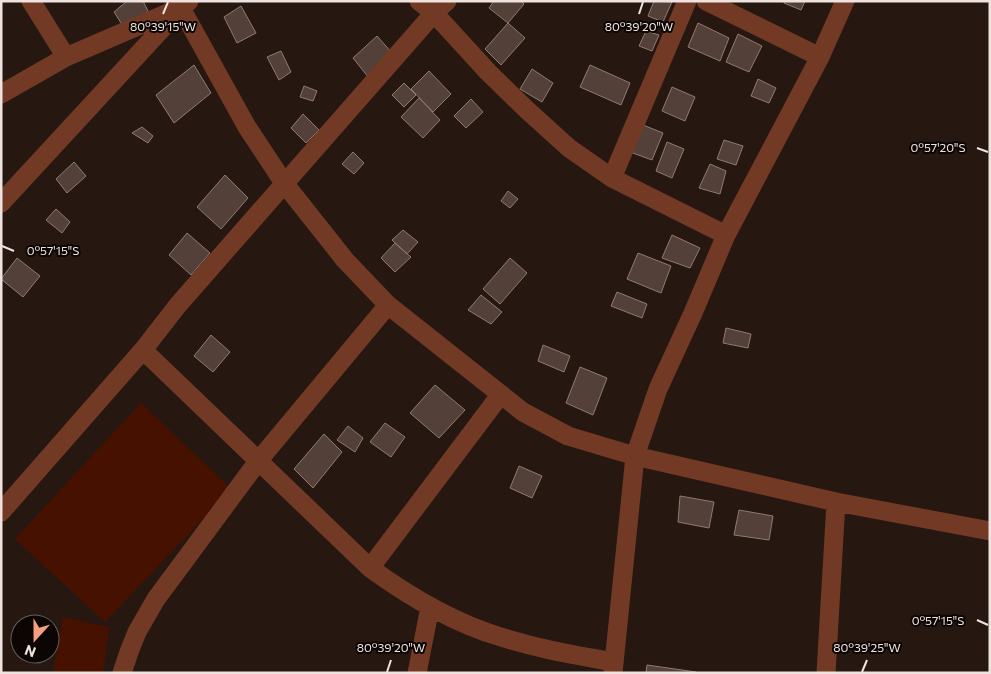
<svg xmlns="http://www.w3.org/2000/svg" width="991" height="674" viewBox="0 0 991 674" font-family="Commissioner,sans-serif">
  <rect width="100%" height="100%" fill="#271711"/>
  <!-- green -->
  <path fill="#471100" d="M141,403L231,489L105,622L15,539Z
    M63,617L109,627L103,673H53Z"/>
  <!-- building -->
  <path fill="#524039" stroke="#907a73" d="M127,1H143L150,15L125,29L114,12Z
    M494,1H521L524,4L508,23L489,8Z
    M654,1L672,2L663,22L648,16Z
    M784,1H805L801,10L784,3Z
    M241,6L256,33L237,43L224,17Z
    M508,23L525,38L501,65L485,49Z
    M698,23L729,38L720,61L688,47Z
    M646,31L659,35L652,51L639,46Z
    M738,34L762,46L749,72L726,62Z
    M377,36L393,54L369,78L353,58Z
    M281,51L291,72L279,80L267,57Z
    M194,65L211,93L174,123L156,95Z
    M590,65L630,83L621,105L580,87Z
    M532,69L553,83L542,102L520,89Z
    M429,71L451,94L433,112L411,89Z
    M758,79L776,88L769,103L751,96Z
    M404,83L416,95L404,107L392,95Z
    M304,86L317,91L313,101L300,97Z
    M672,87L695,97L685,121L662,111Z
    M419,98L440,120L423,138L401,117Z
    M471,99L483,112L466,128L454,116Z
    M303,114L319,130L306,143L291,128Z
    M643,125L663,133L652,160L630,152Z
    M142,127L153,136L148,143L132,133Z
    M724,140L743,146L736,165L717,159Z
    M667,142L684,149L672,178L656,171Z
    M353,152L364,163L354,174L342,164Z
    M74,162L86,176L67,193L56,179Z
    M710,164L726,171L720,194L699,188Z
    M225,175L248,198L221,229L197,207Z
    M508,191L518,199L510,208L501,201Z
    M56,209L70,222L62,233L46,220Z
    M403,230L418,242L407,254L392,240Z
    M187,233L210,253L191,275L169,255Z
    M672,235L700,248L690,268L662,258Z
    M395,243L411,257L395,272L381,258Z
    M638,253L671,266L661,293L627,279Z
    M17,258L40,276L23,297L1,279Z
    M510,258L527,273L500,304L483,289Z
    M617,292L647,304L642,318L611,306Z
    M481,295L502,312L491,324L468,310Z
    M726,328L751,334L748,348L723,343Z
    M211,335L230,352L213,372L194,356Z
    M543,345L570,356L564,372L538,361Z
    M580,367L607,378L593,415L566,403Z
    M435,385L465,410L439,438L410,413Z
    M385,423L405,437L391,457L370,442Z
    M348,426L363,438L355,452L337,440Z
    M324,434L342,452L313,488L294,469Z
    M519,466L542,476L532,498L510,488Z
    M680,496L714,502L709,528L678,522Z
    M739,510L773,516L769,540L734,535Z
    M647,665L696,672V673H646Z"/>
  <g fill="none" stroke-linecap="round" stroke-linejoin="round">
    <!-- street -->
    <path stroke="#723a25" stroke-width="19" d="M31,1L66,57
      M419,1L434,13L488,72L527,110L569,148L612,178L726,235
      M706,1L820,57
      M181,8L247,127L284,183L345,260L388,305L523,412L568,436L635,456L836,502L990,531
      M1,94L66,57L175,10
      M612,178L687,1
      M1,203L181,8L189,1
      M143,350L370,568C410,597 453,623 501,637C538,649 576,655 613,662
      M1,512L143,350L178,305L434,13L447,1
      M370,568L501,394
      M122,673L129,652L137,632L156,599L259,460L388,305
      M417,673L430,607
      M613,673L635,456L658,389L693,313L726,235L820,57L845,1
      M826,673L836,502"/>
  </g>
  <!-- ticks -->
  <path fill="none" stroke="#efe3df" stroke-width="2" d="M163,14L168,2M639,14L643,2M977,148L988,152M2,246L14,251M977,620L988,625M387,672L391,660M862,672L867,660"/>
  <g font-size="12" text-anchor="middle" fill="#efe3df" stroke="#0b0503" stroke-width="4" stroke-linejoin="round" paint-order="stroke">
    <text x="639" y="31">80°39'20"W</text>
    <text x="163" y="31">80°39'15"W</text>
    <text x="938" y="152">0°57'20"S</text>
    <text x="53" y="255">0°57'15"S</text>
    <text x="938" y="625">0°57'15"S</text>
    <text x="391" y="652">80°39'20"W</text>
    <text x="867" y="652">80°39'25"W</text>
  </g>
  <!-- border -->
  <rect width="991" height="674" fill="none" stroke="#efe3df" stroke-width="5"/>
  <!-- north arrow -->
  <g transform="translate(35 639) rotate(201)"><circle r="24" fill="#0b0503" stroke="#665e5b"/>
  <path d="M0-4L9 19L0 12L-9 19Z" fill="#f3a081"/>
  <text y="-8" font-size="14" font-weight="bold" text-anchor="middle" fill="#efe3df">N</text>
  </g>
</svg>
